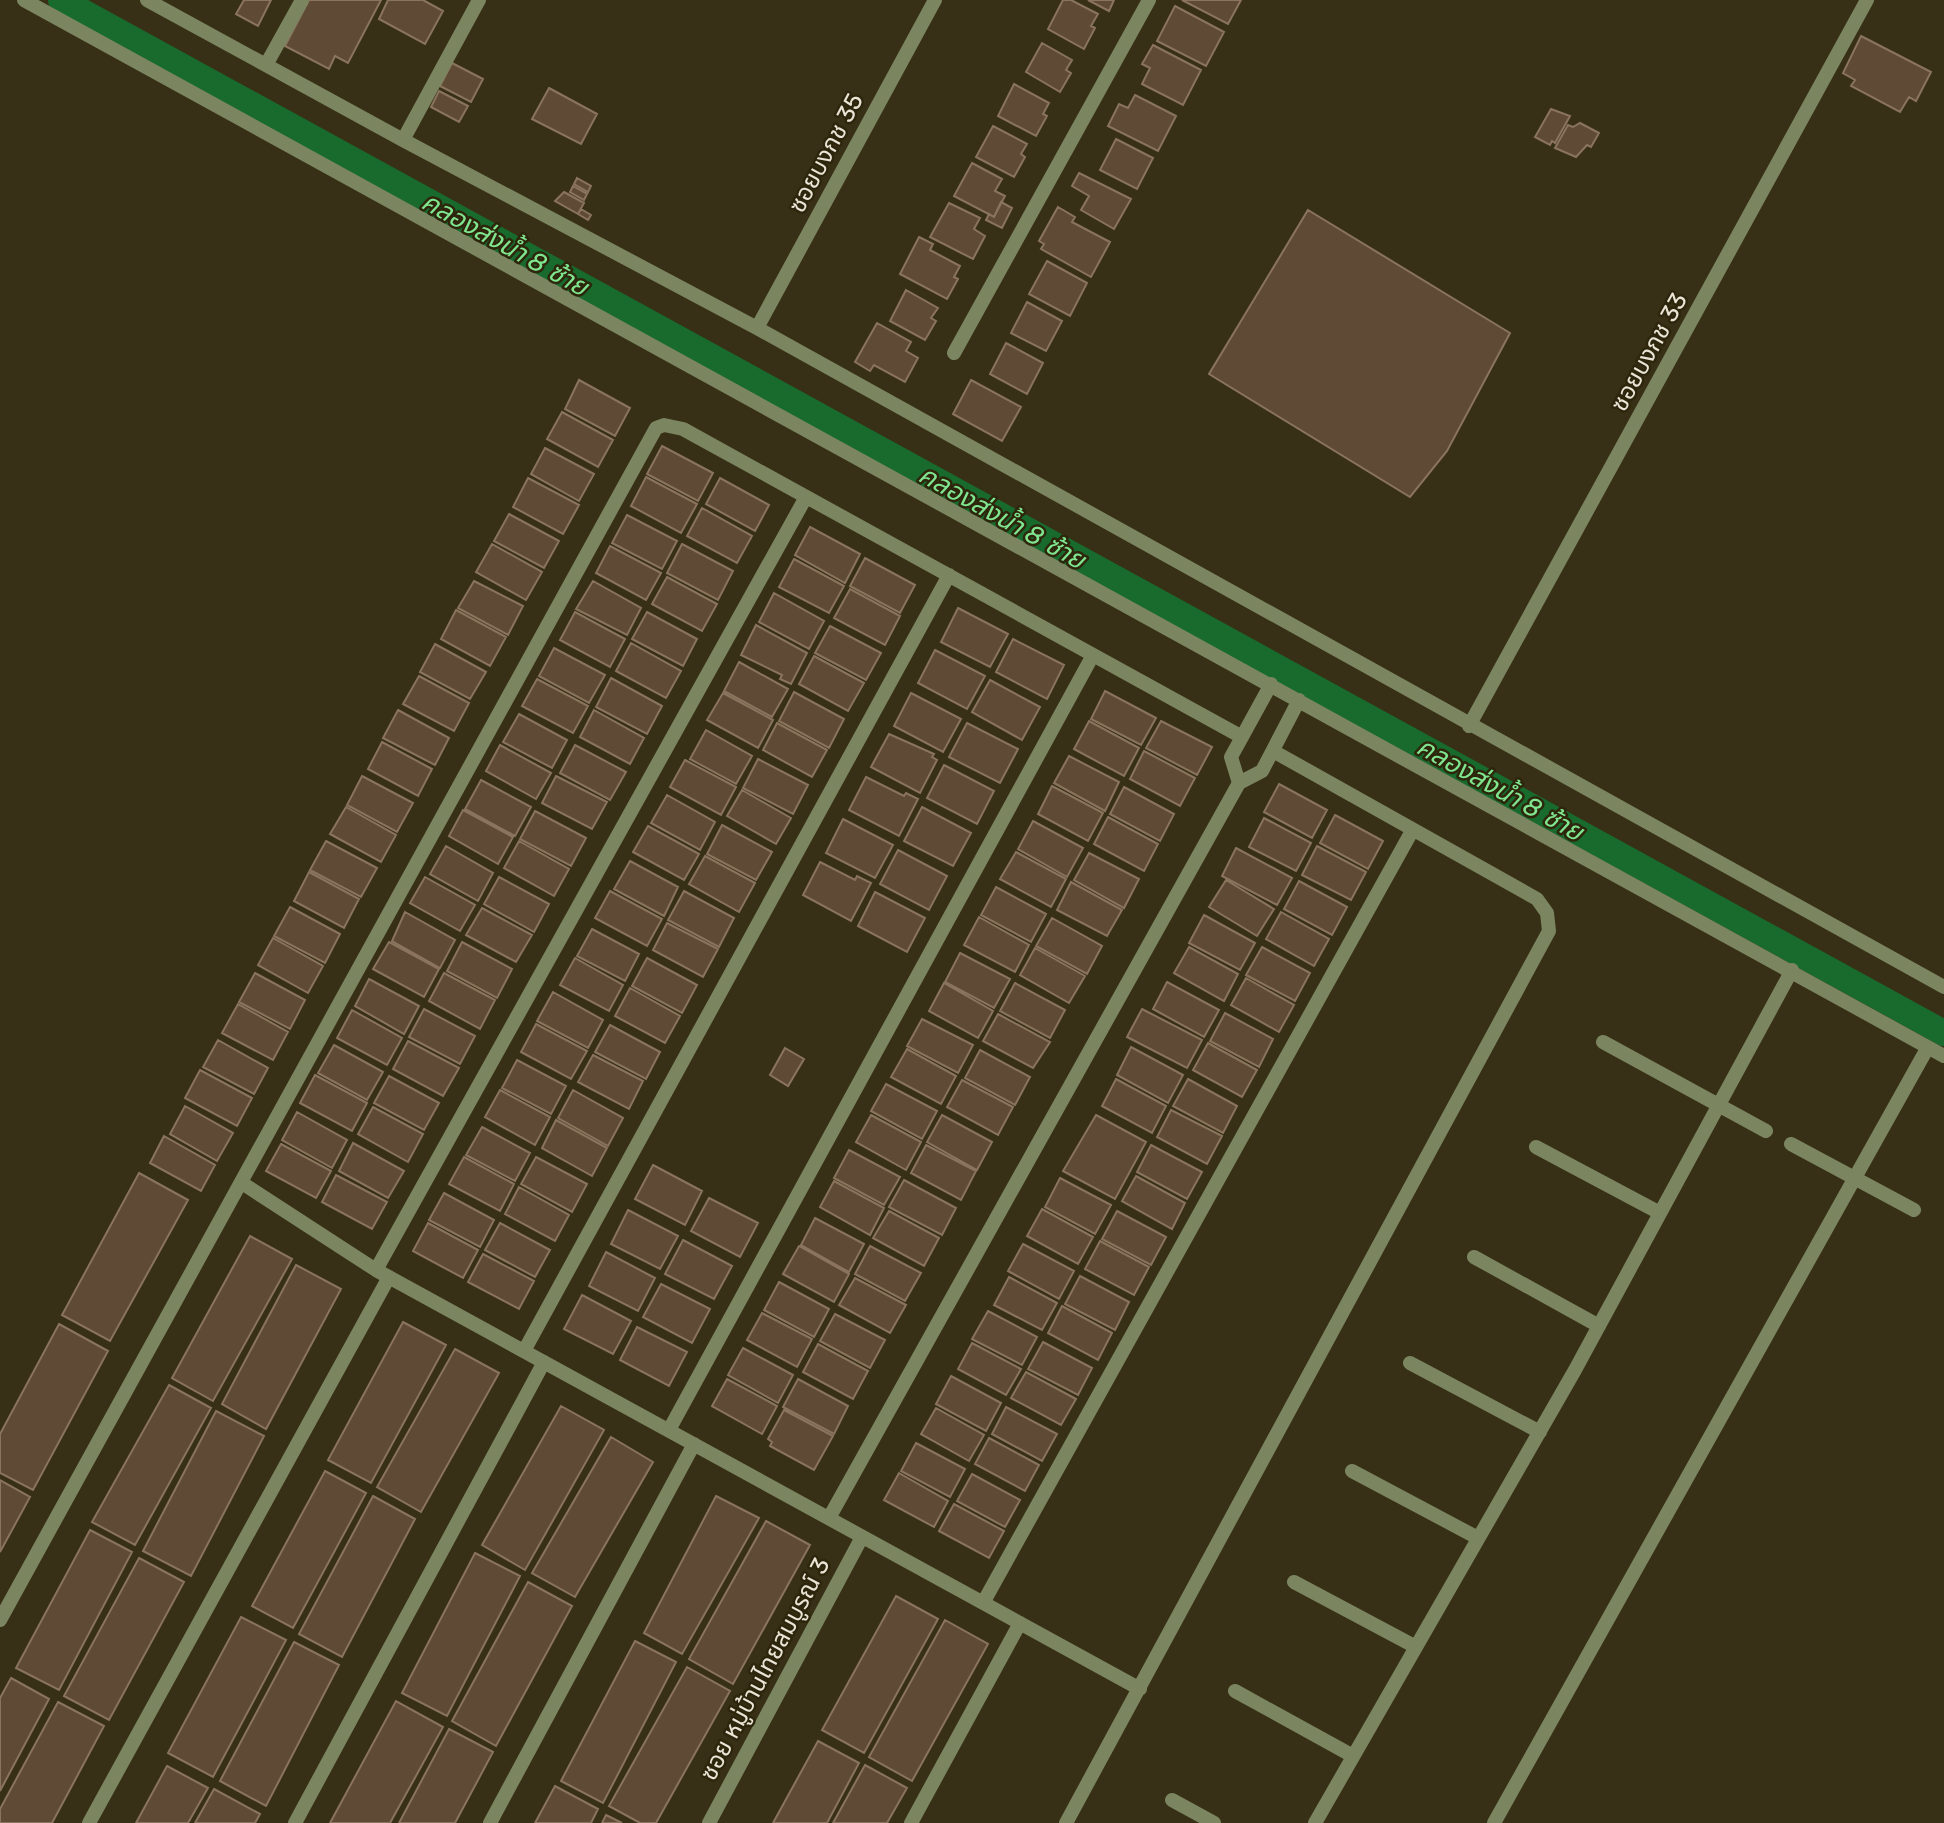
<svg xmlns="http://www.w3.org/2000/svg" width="1944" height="1823" viewBox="0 0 1944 1823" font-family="Rubik,'Noto Sans Thai',sans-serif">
  <rect width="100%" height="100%" fill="#383016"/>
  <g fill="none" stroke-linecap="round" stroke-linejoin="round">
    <!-- canal -->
    <path stroke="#186b2d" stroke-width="26" d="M61,0L1944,1033"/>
  </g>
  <!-- building -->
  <path fill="#5f4a35" stroke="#8a745e" stroke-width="2" d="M244,0H271L258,26L236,14Z
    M309,0H381L348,63L335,56L329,69L285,46Z
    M388,0H423L443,11L425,44L379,19Z
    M1063,0H1071L1098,14L1091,26L1095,28L1084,49L1048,29Z
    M1088,0H1114L1109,11Z
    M1182,0H1241L1228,24Z
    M1175,6L1224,32L1206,66L1157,41Z
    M1861,36L1931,72L1916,101L1909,97L1900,112L1851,86L1855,80L1843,73Z
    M1042,43L1072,60L1066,70L1071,73L1060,92L1026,72Z
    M1153,45L1201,70L1183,105L1142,84L1150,68L1142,64Z
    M452,63L483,79L471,102L440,86Z
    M1014,84L1049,103L1043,114L1047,116L1036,136L998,116Z
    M549,88L597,114L581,144L532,119Z
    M439,91L468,106L459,122L431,107Z
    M1135,95L1176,116L1158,151L1108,126L1119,104L1128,108Z
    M1551,109L1570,116L1555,143L1552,141L1550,145L1535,137Z
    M1580,123L1599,133L1591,147L1587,145L1576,157L1555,148L1568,125L1573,127Z
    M993,126L1027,144L1021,154L1025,157L1014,177L976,157Z
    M1116,139L1153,158L1137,189L1100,170Z
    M972,163L1002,179L995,191L1005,196L994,217L954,196Z
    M1079,173L1131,199L1114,229L1081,210L1089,196L1072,186Z
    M577,178L591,186L588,192L574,184Z
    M573,186L587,194L584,200L570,192Z
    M564,192L584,203L578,214L555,201Z
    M1001,202L1012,208L1002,228L986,220L989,214L994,217Z
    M949,203L980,218L974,229L985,236L973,259L930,237Z
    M1058,207L1075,217L1072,222L1110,242L1091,277L1041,249L1044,244L1039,241Z
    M581,209L591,215L588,220L578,214Z
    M1308,210L1510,333L1447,451L1410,497L1209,374Z
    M919,237L933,244L930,250L960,266L954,277L958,279L947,299L900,274Z
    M1047,261L1087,283L1070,316L1029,294Z
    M906,290L938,308L931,318L936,321L925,340L890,321Z
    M1027,302L1062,321L1046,351L1011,333Z
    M877,323L911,342L906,351L918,358L905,382L874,365L870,371L855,362Z
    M1006,343L1043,363L1027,394L990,374Z
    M579,380L630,408L615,436L565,409Z
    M971,380L1021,407L1002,441L953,414Z
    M562,412L613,440L598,467L547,439Z
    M662,446L713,473L698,501L647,474Z
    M545,448L594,474L579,501L531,474Z
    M646,477L697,504L681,533L631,506Z
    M528,478L579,505L563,534L513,507Z
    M720,478L769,505L755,531L706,504Z
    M702,508L752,536L737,563L687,536Z
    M509,514L559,541L544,568L494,541Z
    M627,515L677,541L662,569L612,543Z
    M810,527L860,554L845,583L795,555Z
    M492,544L542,572L526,600L476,572Z
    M682,544L733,571L718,600L667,573Z
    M610,546L661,573L646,600L596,573Z
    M865,558L915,585L900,613L850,586Z
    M794,559L844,586L829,613L779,587Z
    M667,577L717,604L702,631L652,604Z
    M474,581L523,606L508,635L458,608Z
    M593,581L641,608L627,635L576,609Z
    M850,589L900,616L885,645L834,618Z
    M774,593L824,621L809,649L759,622Z
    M958,608L1008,634L990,667L941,642Z
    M456,610L506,637L490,666L441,639Z
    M575,612L625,639L610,667L560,640Z
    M647,612L697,639L683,666L632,639Z
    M756,625L807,653L791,684L780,679L782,675L741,655Z
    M830,626L881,653L866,680L815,653Z
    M1013,639L1064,665L1047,699L996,672Z
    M631,643L681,671L666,698L616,671Z
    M435,644L486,672L470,699L420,672Z
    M554,648L605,675L589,703L539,676Z
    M935,650L985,676L967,709L918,683Z
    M814,656L864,683L848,711L799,684Z
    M739,662L788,689L772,717L724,691Z
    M419,676L469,703L454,731L403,704Z
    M611,678L662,706L647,734L596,707Z
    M537,679L588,706L573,733L522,706Z
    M990,680L1040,707L1022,740L972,712Z
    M1105,691L1156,718L1141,745L1091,719Z
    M794,692L844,719L829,748L779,721Z
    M723,693L773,720L758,748L707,720Z
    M911,693L961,719L943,752L894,726Z
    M398,710L449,738L435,765L383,738Z
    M594,710L644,738L630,764L580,737Z
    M519,714L567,740L552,768L503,742Z
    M1089,721L1139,748L1124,776L1074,749Z
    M1161,721L1212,747L1197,775L1146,748Z
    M777,723L827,750L812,777L763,750Z
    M967,723L1018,749L1000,783L949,757Z
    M706,730L752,756L736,784L690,759Z
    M889,734L934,754L932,757L937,760L920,793L871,767Z
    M382,742L432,769L418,796L368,769Z
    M500,745L551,773L536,799L486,771Z
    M575,745L626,772L610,800L560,773Z
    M1144,751L1195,778L1180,806L1130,779Z
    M1069,756L1119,782L1105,811L1054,783Z
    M758,759L808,785L793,814L743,788Z
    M685,760L736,787L721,815L670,787Z
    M944,765L994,791L977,824L927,798Z
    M362,776L413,803L397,832L347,805Z
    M556,776L607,802L592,829L542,803Z
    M866,777L904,796L906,793L918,799L899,836L849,810Z
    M481,780L531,807L515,836L465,809Z
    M1279,784L1327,810L1312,838L1264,812Z
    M1052,786L1103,813L1088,841L1038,814Z
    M1124,787L1174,814L1160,841L1110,814Z
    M742,790L791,818L776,844L727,816Z
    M667,795L715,822L700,850L651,823Z
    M346,807L396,835L381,862L330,834Z
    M922,807L971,833L953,866L904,841Z
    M463,810L513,837L498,864L449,836Z
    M535,811L586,838L571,866L520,839Z
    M1335,815L1383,841L1368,869L1320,843Z
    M1108,817L1158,844L1144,871L1094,844Z
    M1264,818L1311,843L1296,871L1249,847Z
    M843,819L893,845L875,878L826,853Z
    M1033,821L1083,848L1067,877L1018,849Z
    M722,825L772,852L756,880L707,854Z
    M648,826L699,854L684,880L633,852Z
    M326,841L377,868L361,897L310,870Z
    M519,841L569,869L554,896L504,868Z
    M446,846L493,873L478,901L430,874Z
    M1317,846L1366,872L1351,900L1302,875Z
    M1236,848L1292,878L1277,905L1222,876Z
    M898,850L947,876L929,910L880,884Z
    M1016,852L1066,879L1051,907L1000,879Z
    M1089,853L1139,879L1124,908L1074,880Z
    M705,856L755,883L739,912L689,884Z
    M630,861L678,887L664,916L614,889Z
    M820,862L855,880L857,876L871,883L851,921L803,895Z
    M309,872L359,899L344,928L294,901Z
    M425,877L475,905L460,931L410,903Z
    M499,877L549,904L534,932L484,904Z
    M1226,880L1274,909L1257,936L1209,907Z
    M1299,881L1347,907L1332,935L1284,909Z
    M1071,882L1122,910L1107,936L1057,910Z
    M996,887L1046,914L1031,942L981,915Z
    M610,891L662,919L647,946L595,918Z
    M684,891L734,918L719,947L668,920Z
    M875,892L925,918L907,952L858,926Z
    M290,907L340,934L325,963L274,936Z
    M482,908L532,935L516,962L466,935Z
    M405,912L455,940L440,968L392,941Z
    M1281,912L1329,939L1314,966L1266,939Z
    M1204,915L1255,943L1240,970L1189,943Z
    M979,917L1029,945L1015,972L964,945Z
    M1052,918L1102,946L1087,974L1036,946Z
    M667,923L718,949L703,977L653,950Z
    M592,929L639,954L625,981L577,956Z
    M273,938L323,966L308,993L258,965Z
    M389,942L439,969L424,997L373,969Z
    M462,942L512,969L497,998L447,971Z
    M1189,947L1238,974L1224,1001L1174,973Z
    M1262,947L1310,973L1295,1001L1246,975Z
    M1035,948L1085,976L1069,1003L1020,975Z
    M960,953L1010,979L994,1008L945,982Z
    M575,958L623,985L609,1011L560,985Z
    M647,958L697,985L682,1013L632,986Z
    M255,973L305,1000L290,1029L239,1002Z
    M444,973L495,1000L480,1029L429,1001Z
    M1246,978L1294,1005L1279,1032L1231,1005Z
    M369,979L419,1006L404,1034L355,1006Z
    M1167,982L1219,1010L1204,1037L1153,1009Z
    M944,983L993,1011L978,1038L929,1011Z
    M1015,983L1065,1010L1050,1038L1000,1011Z
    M630,988L680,1016L665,1043L615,1016Z
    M553,992L603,1020L588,1048L537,1021Z
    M238,1004L288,1032L273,1060L222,1033Z
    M424,1009L475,1036L460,1064L409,1037Z
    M1142,1009L1202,1040L1187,1068L1127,1037Z
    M352,1010L402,1038L387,1065L337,1038Z
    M1225,1013L1273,1039L1259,1067L1210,1041Z
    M998,1014L1050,1042L1033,1068L983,1041Z
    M922,1019L973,1045L958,1073L907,1046Z
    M536,1024L587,1051L571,1079L521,1052Z
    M610,1025L660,1052L646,1079L595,1052Z
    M218,1040L268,1068L254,1094L203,1067Z
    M408,1041L459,1068L443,1096L393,1069Z
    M1208,1043L1257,1070L1242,1097L1193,1070Z
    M334,1045L383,1072L367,1100L318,1073Z
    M1131,1047L1183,1075L1168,1103L1117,1075Z
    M785,1048L804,1059L788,1086L770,1075Z
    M907,1049L956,1076L941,1104L891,1077Z
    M980,1050L1030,1077L1015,1105L965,1078Z
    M593,1055L643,1081L629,1109L578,1082Z
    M517,1060L566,1086L551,1114L502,1088Z
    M200,1070L252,1098L237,1126L185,1098Z
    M315,1075L367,1103L352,1131L300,1103Z
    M389,1076L439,1103L424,1130L374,1103Z
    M1116,1079L1166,1106L1152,1133L1102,1106Z
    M1188,1079L1237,1106L1223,1133L1173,1106Z
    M962,1080L1013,1107L998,1135L947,1107Z
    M886,1084L937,1111L922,1139L871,1111Z
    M500,1090L550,1117L535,1145L485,1117Z
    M573,1090L623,1118L608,1146L558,1118Z
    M185,1106L233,1133L217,1161L170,1134Z
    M373,1107L423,1134L408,1162L358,1134Z
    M1171,1110L1222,1136L1207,1164L1157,1137Z
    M297,1112L347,1140L332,1168L282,1140Z
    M871,1115L921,1142L906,1170L856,1142Z
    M942,1115L992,1142L977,1170L927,1142Z
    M1096,1115L1146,1142L1115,1199L1063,1171Z
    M556,1120L607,1148L592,1176L542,1148Z
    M482,1127L530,1153L515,1181L466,1155Z
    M164,1136L215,1165L201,1191L150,1163Z
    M353,1143L404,1171L388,1198L339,1171Z
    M281,1144L331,1171L316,1198L266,1171Z
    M926,1145L976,1171L961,1200L911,1173Z
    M1151,1145L1202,1172L1187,1199L1137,1172Z
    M849,1150L900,1177L884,1205L834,1178Z
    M464,1157L514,1184L500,1211L449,1184Z
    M536,1157L587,1184L572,1212L521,1184Z
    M653,1165L702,1191L685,1225L635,1199Z
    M139,1173L188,1200L110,1341L62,1315Z
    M336,1175L387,1202L372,1229L322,1202Z
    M1136,1176L1185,1203L1172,1229L1122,1201Z
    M1060,1178L1111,1205L1095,1234L1045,1207Z
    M904,1180L956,1208L942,1235L889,1207Z
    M834,1181L884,1208L870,1235L820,1207Z
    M519,1187L569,1215L555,1241L505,1214Z
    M444,1193L494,1220L480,1247L429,1220Z
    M709,1198L758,1223L740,1257L691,1231Z
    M1042,1209L1093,1237L1078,1264L1027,1236Z
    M628,1210L678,1236L660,1269L611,1244Z
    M889,1211L939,1238L924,1266L873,1238Z
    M1117,1211L1166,1237L1151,1265L1102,1239Z
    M815,1218L864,1244L849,1272L801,1245Z
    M428,1223L478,1250L463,1278L413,1251Z
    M500,1223L550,1250L535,1277L485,1250Z
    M250,1236L292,1259L213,1401L172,1378Z
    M683,1240L732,1266L714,1299L665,1274Z
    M1100,1241L1149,1267L1134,1295L1085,1269Z
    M1023,1244L1074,1271L1059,1299L1008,1271Z
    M799,1246L849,1274L834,1302L783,1274Z
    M870,1246L921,1273L905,1301L855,1274Z
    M606,1252L655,1278L638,1311L589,1286Z
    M483,1254L534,1281L519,1309L468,1282Z
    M296,1265L341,1289L266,1429L222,1404Z
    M1080,1276L1129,1302L1115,1330L1065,1304Z
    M1009,1277L1057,1303L1042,1330L994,1305Z
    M855,1278L906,1305L890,1333L839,1305Z
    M779,1282L829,1309L814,1337L764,1310Z
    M661,1284L710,1309L692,1343L643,1317Z
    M582,1295L631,1321L613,1354L564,1329Z
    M1062,1306L1112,1333L1098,1360L1048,1333Z
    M988,1311L1037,1337L1022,1365L972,1339Z
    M762,1313L812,1339L797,1367L747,1340Z
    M835,1314L885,1340L870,1368L820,1341Z
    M403,1322L446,1345L371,1483L328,1460Z
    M59,1324L108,1351L33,1490L0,1473V1434Z
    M637,1327L687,1352L669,1386L620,1360Z
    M1043,1342L1092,1368L1078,1395L1028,1369Z
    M972,1343L1021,1369L1006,1395L958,1369Z
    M818,1344L868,1371L853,1399L803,1372Z
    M743,1348L793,1375L778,1403L728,1375Z
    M455,1349L499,1373L421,1512L377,1487Z
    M1026,1372L1076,1399L1061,1425L1011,1398Z
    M951,1376L1001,1403L986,1431L936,1404Z
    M727,1379L777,1406L762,1434L712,1406Z
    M798,1379L848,1406L834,1434L783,1407Z
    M169,1385L211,1408L135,1545L92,1522Z
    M561,1406L604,1430L525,1570L482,1545Z
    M1006,1407L1057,1434L1042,1461L992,1434Z
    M936,1408L984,1435L969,1461L921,1434Z
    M784,1410L833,1436L814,1470L770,1446L772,1442L768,1439Z
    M216,1411L264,1436L191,1576L143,1551Z
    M611,1437L653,1462L575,1597L532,1573Z
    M989,1438L1039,1465L1025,1491L975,1464Z
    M916,1443L965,1469L950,1497L901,1471Z
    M325,1471L366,1493L293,1628L252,1606Z
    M899,1473L948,1501L934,1527L884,1500Z
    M972,1474L1020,1500L1005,1527L957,1501Z
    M0,1480L30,1497L0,1552Z
    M373,1496L415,1519L342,1657L299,1634Z
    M716,1496L759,1518L682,1654L644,1633Z
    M954,1504L1004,1531L989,1558L939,1531Z
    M766,1521L810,1545L733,1684L689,1659Z
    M90,1530L132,1552L59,1690L16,1668Z
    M475,1553L520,1576L447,1716L402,1693Z
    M139,1558L184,1582L109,1720L64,1696Z
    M528,1582L572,1606L496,1746L452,1721Z
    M896,1596L938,1619L864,1753L822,1730Z
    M241,1617L286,1640L213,1777L168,1753Z
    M945,1620L988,1644L912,1781L869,1757Z
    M635,1641L676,1662L603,1803L561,1781Z
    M294,1642L339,1665L266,1806L220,1781Z
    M687,1667L730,1691L656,1823H640L609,1806Z
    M11,1678L49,1699L0,1791V1698Z
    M396,1701L443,1727L390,1823H330Z
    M58,1702L104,1726L52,1823H0V1809Z
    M449,1729L493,1752L455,1823H399Z
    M818,1741L859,1763L827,1823H773Z
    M865,1765L907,1788L887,1823H833Z
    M167,1766L208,1788L188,1823H136Z
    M555,1786L598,1809L591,1823H535Z
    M214,1789L260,1814L255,1823H195Z
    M606,1815L622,1823H602Z"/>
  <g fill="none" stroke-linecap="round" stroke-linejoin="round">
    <!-- minor -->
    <path stroke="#7b8661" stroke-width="14" d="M24,0L1944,1056
      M147,0L403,140L757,328L1944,987
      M266,65L302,0
      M403,140L479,0
      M757,328L935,0
      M954,353L1149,0
      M1469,726L1867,0
      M1239,783L1231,757L1271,684
      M1603,1042L1766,1131
      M1791,1144L1914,1210
      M1536,1147L1660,1213
      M242,1183L376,1270L1140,1689
      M1474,1257L1599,1326
      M376,1270L806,497
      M524,1351L949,575
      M1410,1363L1540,1432
      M669,1430L1093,655
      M1352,1471L1478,1538
      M829,1518L1239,783L1262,771L1299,700
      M1294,1582L1416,1647
      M983,1603L1412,831
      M0,1620L656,428L664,425L683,429L1242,737
      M1235,1691L1353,1756
      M1172,1800L1214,1823
      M89,1823L389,1277
      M295,1823L544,1362
      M490,1823L694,1444
      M709,1823L862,1537
      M911,1823L1020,1623
      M1066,1823L1549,931L1547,913L1537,899L1273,751
      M1315,1823L1575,1370L1792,970
      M1494,1823L1928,1047"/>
  </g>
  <g text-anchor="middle" stroke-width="5" stroke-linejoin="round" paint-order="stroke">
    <!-- street labels -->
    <g font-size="24" fill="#eae5d6" stroke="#2e260c">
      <text transform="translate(826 153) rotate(-62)" y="8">ซอยบงกช 35</text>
      <text transform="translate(1649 352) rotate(-61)" y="8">ซอยบงกช 33</text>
      <text transform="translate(765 1669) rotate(-62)" y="8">ซอย หมู่บ้านไทยสมบูรณ์ 3</text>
    </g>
    <!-- water labels -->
    <g font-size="26" font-style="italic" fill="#7fe68f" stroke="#2e260c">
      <text transform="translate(505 244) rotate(29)" y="9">คลองส่งน้ำ 8 ซ้าย</text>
      <text transform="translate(1002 517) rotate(29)" y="9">คลองส่งน้ำ 8 ซ้าย</text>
      <text transform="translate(1500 789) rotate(29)" y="9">คลองส่งน้ำ 8 ซ้าย</text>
    </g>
  </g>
</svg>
